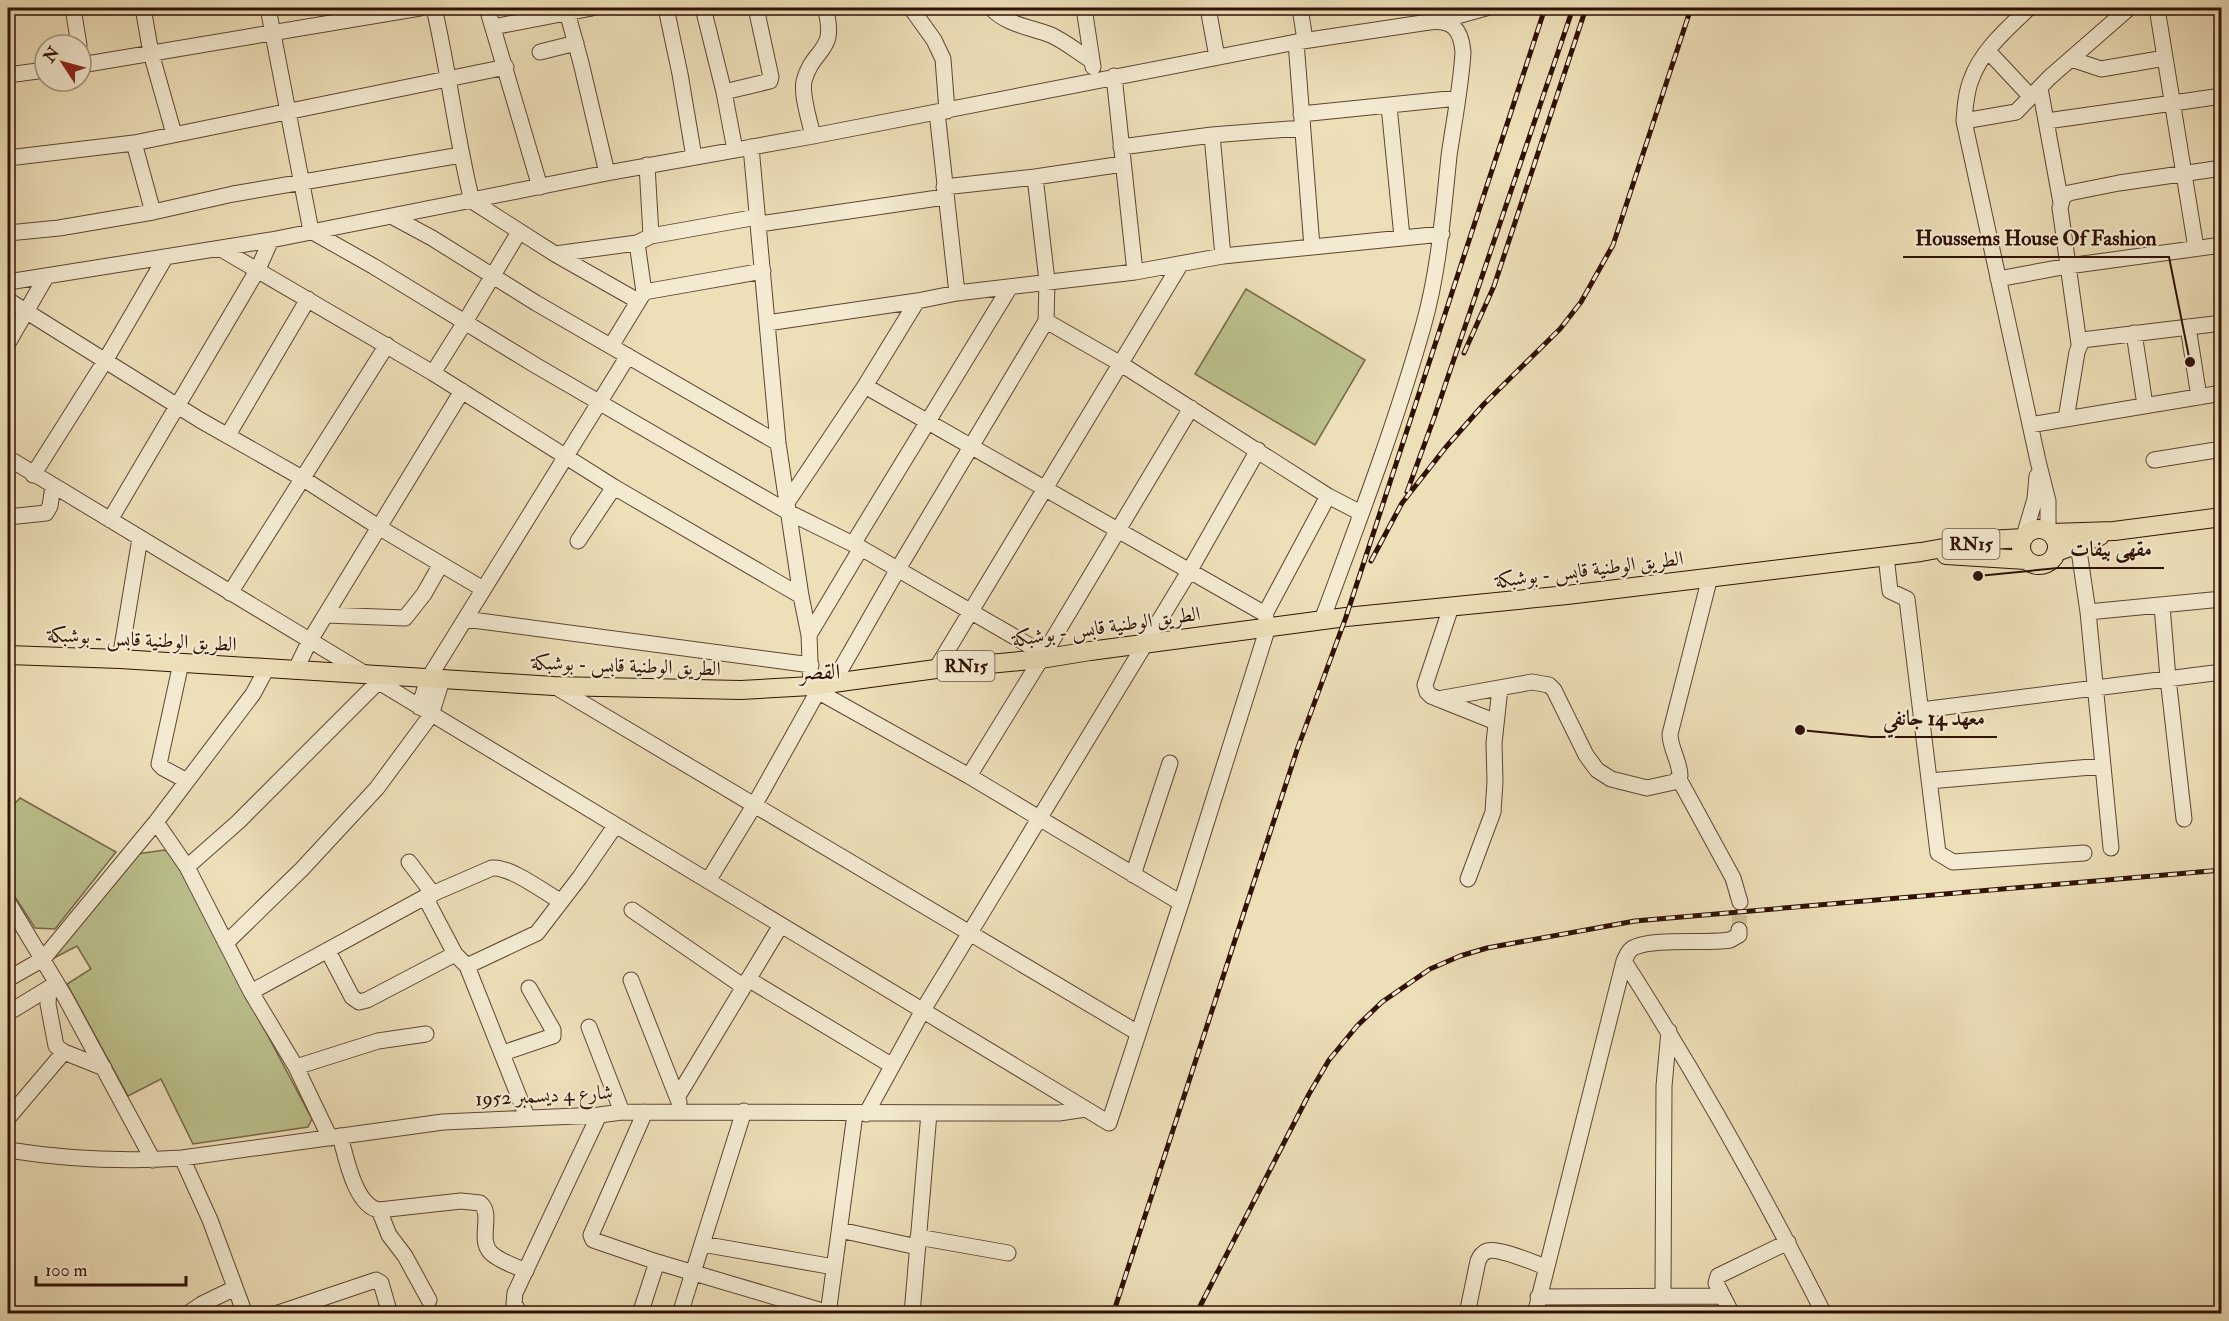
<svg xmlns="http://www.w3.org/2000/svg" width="2229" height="1321" viewBox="0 0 2229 1321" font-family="'IM FELL Double Pica',Amiri,serif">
  <rect width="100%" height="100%" fill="#eddfb8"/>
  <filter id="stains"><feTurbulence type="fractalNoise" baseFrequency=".00333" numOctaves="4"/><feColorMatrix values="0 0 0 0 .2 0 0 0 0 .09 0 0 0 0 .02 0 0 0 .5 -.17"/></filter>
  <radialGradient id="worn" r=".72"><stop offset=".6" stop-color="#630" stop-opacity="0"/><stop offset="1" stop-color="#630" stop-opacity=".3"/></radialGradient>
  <!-- green -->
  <path fill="#bcc18d" stroke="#766949" stroke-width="1.5" d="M1246,289L1365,360L1315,445L1195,374Z
    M20,798L116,852L55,929L35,928L8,886V811Z
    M164,850L171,853L312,1119L308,1127L193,1144L161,1079L128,1096L67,984L91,969L77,946L52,959L131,855Z"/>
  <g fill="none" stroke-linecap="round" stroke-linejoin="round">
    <!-- minor-tunnel -->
    <path stroke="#d1c09d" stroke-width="15" stroke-dasharray="15 8" stroke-linecap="butt" d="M1739,930L1740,902"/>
    <defs>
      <path id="minor" d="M73,8L79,45
        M143,8L151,53L174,134
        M268,8L311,231L373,266L535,365L788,512L861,548L1044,654
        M434,8C449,72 456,137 472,201L555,254L638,301
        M487,8L540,187
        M566,8L581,63L607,173
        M666,8L680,74L694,157
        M703,8L724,92L735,150
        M911,8L934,40L943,59L947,111
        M991,8C1007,25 1030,27 1051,35C1066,42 1079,53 1092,61
        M1084,8L1093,67
        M1208,8L1217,57
        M1300,8L1305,40
        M2029,8C2008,28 1981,51 1971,80C1966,93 1965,107 1964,121L2038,461L2048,501V531
        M2157,8L2196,248
        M1439,21L1486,8
        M493,27L592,8
        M1296,42L1312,247
        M1988,51L2031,97
        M540,52L576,43
        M2071,59L2101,69L2165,58
        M81,65L420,8
        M8,75L45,70
        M1114,76L1135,272
        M2040,88L2061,203
        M724,92L770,81L771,77L756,8
        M1389,106L1402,237
        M937,112L957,293
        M1301,114L1458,98
        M1964,121L2016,112L2050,77L2129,8
        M2047,121L2222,96
        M1212,135L1223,256
        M813,136C810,122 801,95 804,81C813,47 838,53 825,8
        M134,143L153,212
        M751,147L778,443L801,596L809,635L811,686
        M1121,147L1212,135L1302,128
        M8,158L134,143L506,67
        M647,165L651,236
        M944,187L1035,177L1123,164
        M393,217L432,238L536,303L778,443
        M759,224L945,197
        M8,233L59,228L153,212L233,194L461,155
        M221,249L433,373L614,487L801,596
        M555,254L637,243L651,236L757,217
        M1998,279L2068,266L2222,245
        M8,282L271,240L607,173L813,136L1296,42L1429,22C1452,19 1461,29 1463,52C1461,87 1454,121 1449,156C1443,214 1439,271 1423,327C1395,426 1358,523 1322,620
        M644,292L763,271
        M8,300L200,420L302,478L380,528L483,589
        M1046,321L1121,364L1328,496L1361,513
        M767,323L917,301L957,293L1135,272L1223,256L1442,234
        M2188,327L2199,397
        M2134,333L2145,405
        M8,343L46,277
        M2079,344L2060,208L2063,197L2069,193L2119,183L2222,168
        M611,346L644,292L637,243
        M433,373L465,322L519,232
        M865,386L1265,614
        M2066,419L2077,352L2082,340L2222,323
        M2030,425L2222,393
        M228,435L308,299
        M8,458L1109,1123L1181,903L1268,627L1265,614L1328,496
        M2154,460L2222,449
        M33,475L105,361L165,258
        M786,504L865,386L917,301
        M8,517L46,513L50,506L53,486
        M110,520L258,269L271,240
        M2024,536L2035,499L2037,476
        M578,541L614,487
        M853,544L1010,287
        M2078,544L2088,612L2111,848
        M1886,556L1890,591L1907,599L1938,853L1953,862L2084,853
        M230,593L387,345
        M2162,606L2168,678L2184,819
        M1451,607L1425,685L1427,692L1431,696L1496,722
        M2088,612L2222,599
        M326,615L405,618L424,594L441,564
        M465,619L811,665
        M809,635L861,548
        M120,659L140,538
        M181,663L159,764L163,768L187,781
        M936,669L1180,265
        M295,671L309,642L462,391
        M833,683L898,569L1046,321L1047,281L1035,177
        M554,686L1138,1033
        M819,692L969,776L1181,903
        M1438,699L1532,682L1549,685L1554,690L1586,755L1597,770L1611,779L1647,788L1674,782L1680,776C1680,761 1670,749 1670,734L1710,577
        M419,707L428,679L628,356
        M1921,710L2222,672
        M969,776L1041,659L1191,408
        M1679,779L1733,878L1740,902
        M1929,781L2103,766
        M156,822L187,867L251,992L296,1067L330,1138
        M409,862L433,894
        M187,867L238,822L378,682
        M1133,875L1170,763
        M1468,879L1493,812L1495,782L1494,743L1500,688
        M708,881L755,804L822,684
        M425,897L455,954L467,966L537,933L580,877L615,826
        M8,902L65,997L153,1160
        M632,910L744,987
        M226,943L302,869L377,788L431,715L442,680
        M328,951L352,997L359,1002L367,1000L455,954
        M1624,961C1697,1075 1763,1193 1824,1314
        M467,966L527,1117
        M8,979L43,959L156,822L253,694L267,668
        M748,979L891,1065
        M631,980L679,1102
        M57,984L49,988L48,1004L56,1046L64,1052L104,1068
        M251,992L425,897L492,868C510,866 544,892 560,901
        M8,1013L49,988
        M589,1027L622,1112
        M503,1053L553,1036V1030L529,988
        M296,1067L378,1041L426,1034
        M678,1096L781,925
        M645,1112L591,1235L593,1240L657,1262L829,1313
        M866,1114L923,1010L1190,570L1258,450
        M8,1118L64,1052
        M340,1136C346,1157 355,1206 379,1210L461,1201L480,1203C494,1214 477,1239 491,1253C499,1261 515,1266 526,1271
        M8,1150C65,1159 124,1162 182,1158L443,1122L599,1115L622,1112L1059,1113L1086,1109
        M182,1158L210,1220L245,1314
        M379,1210L389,1235L405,1256L429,1300
        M840,1230L917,1247
        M918,1237L1008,1253
        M702,1244L834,1267
        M1663,1296L1664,1086L1669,1031
        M1538,1297L1723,1296
        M187,1314L202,1304L235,1288
        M275,1314L376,1280L381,1283L390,1314
        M521,1314L514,1304L515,1293L599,1115
        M640,1314L657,1262
        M680,1314L744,1111
        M828,1314L855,1114
        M912,1314L929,1113
        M1467,1314L1478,1261C1480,1256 1482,1253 1487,1251C1498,1247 1534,1263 1546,1267
        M1535,1314L1624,961C1627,955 1629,949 1635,947C1656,938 1705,944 1730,940L1739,935V930
        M1732,1314L1716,1283L1718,1276L1788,1242"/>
      <path id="major" d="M2021 547a18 18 0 1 1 36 0a18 18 0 1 1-36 0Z
        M2051,533L2114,531L2222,517
        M2056,552L2100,536
        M1946,555L2026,560
        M8,655L120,659L554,686L741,690L811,686L936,669L1041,659L1090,651L1346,617L1567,595L1921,552L1988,540L2023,538"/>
    </defs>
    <!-- minor casing -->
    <use href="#minor" stroke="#5f4432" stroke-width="17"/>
    <!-- major casing -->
    <use href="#major" stroke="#301105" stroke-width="20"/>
    <!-- minor -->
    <use href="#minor" stroke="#f3ead1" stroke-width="15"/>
    <!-- major -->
    <use href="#major" stroke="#eddfb8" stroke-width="18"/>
    <defs>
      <path id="rail" d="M1464,353L1494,286L1586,8
        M1407,492L1434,418L1573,8
        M1371,561L1402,503L1446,447L1484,404L1560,329L1581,302L1613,245L1691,8
        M1113,1314L1297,750L1346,617L1545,8
        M1196,1314L1309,1094L1329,1060L1357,1026L1382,1002L1430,969L1460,956L1487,948L1635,921L2222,870"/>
    </defs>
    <!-- rail casing -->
    <use href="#rail" stroke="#301105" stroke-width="5"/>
    <!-- rail -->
    <use href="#rail" stroke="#f3ead1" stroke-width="3" stroke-dasharray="9" stroke-linecap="butt"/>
  </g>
  <g text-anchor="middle" stroke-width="4.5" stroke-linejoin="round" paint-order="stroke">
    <!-- shield labels -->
    <g fill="#f3ead1" stroke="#6a5242" stroke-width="1.5">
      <rect x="1942.5" y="529" width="57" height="30" rx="4.5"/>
      <rect x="937.5" y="651" width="57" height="30" rx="4.5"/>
    </g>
    <g font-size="18" font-weight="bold" fill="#301105">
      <text x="1971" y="550">RN15</text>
      <text x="966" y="672">RN15</text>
    </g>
    <!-- street labels -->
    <g font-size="20" fill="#301105" stroke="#f3ead1">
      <text transform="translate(1589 569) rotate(-7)" y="7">الطريق الوطنية قابس - بوشبكة</text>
      <text transform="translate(1106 626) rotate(-8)" y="7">الطريق الوطنية قابس - بوشبكة</text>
      <text transform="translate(142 639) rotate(3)" y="7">الطريق الوطنية قابس - بوشبكة</text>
      <text transform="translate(626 665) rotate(2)" y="7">الطريق الوطنية قابس - بوشبكة</text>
      <text transform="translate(544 1095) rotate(-3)" y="7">شارع 4 ديسمبر 1952</text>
    </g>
    <!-- quarter labels -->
    <g font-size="22" fill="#301105" stroke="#f3ead1">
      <text x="820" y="679">القصر</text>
    </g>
  </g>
  <!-- callouts -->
  <path fill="none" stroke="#301105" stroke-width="2" d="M2190 362L2169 257H1903M1978 576L2058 568H2164M1800 730L1871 737H1997"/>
  <g fill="#301105" stroke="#f3ead1" stroke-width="2">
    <circle cx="2190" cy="362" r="6"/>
    <circle cx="1978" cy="576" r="6"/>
    <circle cx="1800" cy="730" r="6"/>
  </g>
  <g font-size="21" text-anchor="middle" font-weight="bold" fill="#301105" stroke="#f3ead1" stroke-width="4.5" stroke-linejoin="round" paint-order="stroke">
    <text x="2036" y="245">Houssems House Of Fashion</text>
    <text x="2111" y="556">مقهى بيفات</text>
    <text x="1934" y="725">معهد 14 جانفي</text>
  </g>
  <!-- margin -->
  <rect width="2229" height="1321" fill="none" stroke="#eddfb8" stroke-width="30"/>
  <rect x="9" y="9" width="2211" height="1303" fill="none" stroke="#301105" stroke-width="3"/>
  <rect x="15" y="15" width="2199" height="1291" fill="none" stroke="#301105" stroke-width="1.5"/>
  <!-- north arrow -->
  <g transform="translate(63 63) rotate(306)"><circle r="28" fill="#f3ead1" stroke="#a5937f" stroke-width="1.5"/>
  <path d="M0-4.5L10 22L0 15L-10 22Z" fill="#8f2418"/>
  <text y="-9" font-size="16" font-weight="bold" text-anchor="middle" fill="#301105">N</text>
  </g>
  <!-- scale -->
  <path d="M36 1276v9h150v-9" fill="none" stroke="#301105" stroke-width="3"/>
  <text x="45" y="1276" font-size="18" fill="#301105" stroke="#f3ead1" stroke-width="4.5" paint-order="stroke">100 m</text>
  <rect width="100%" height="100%" filter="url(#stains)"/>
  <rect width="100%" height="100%" fill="url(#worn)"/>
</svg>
